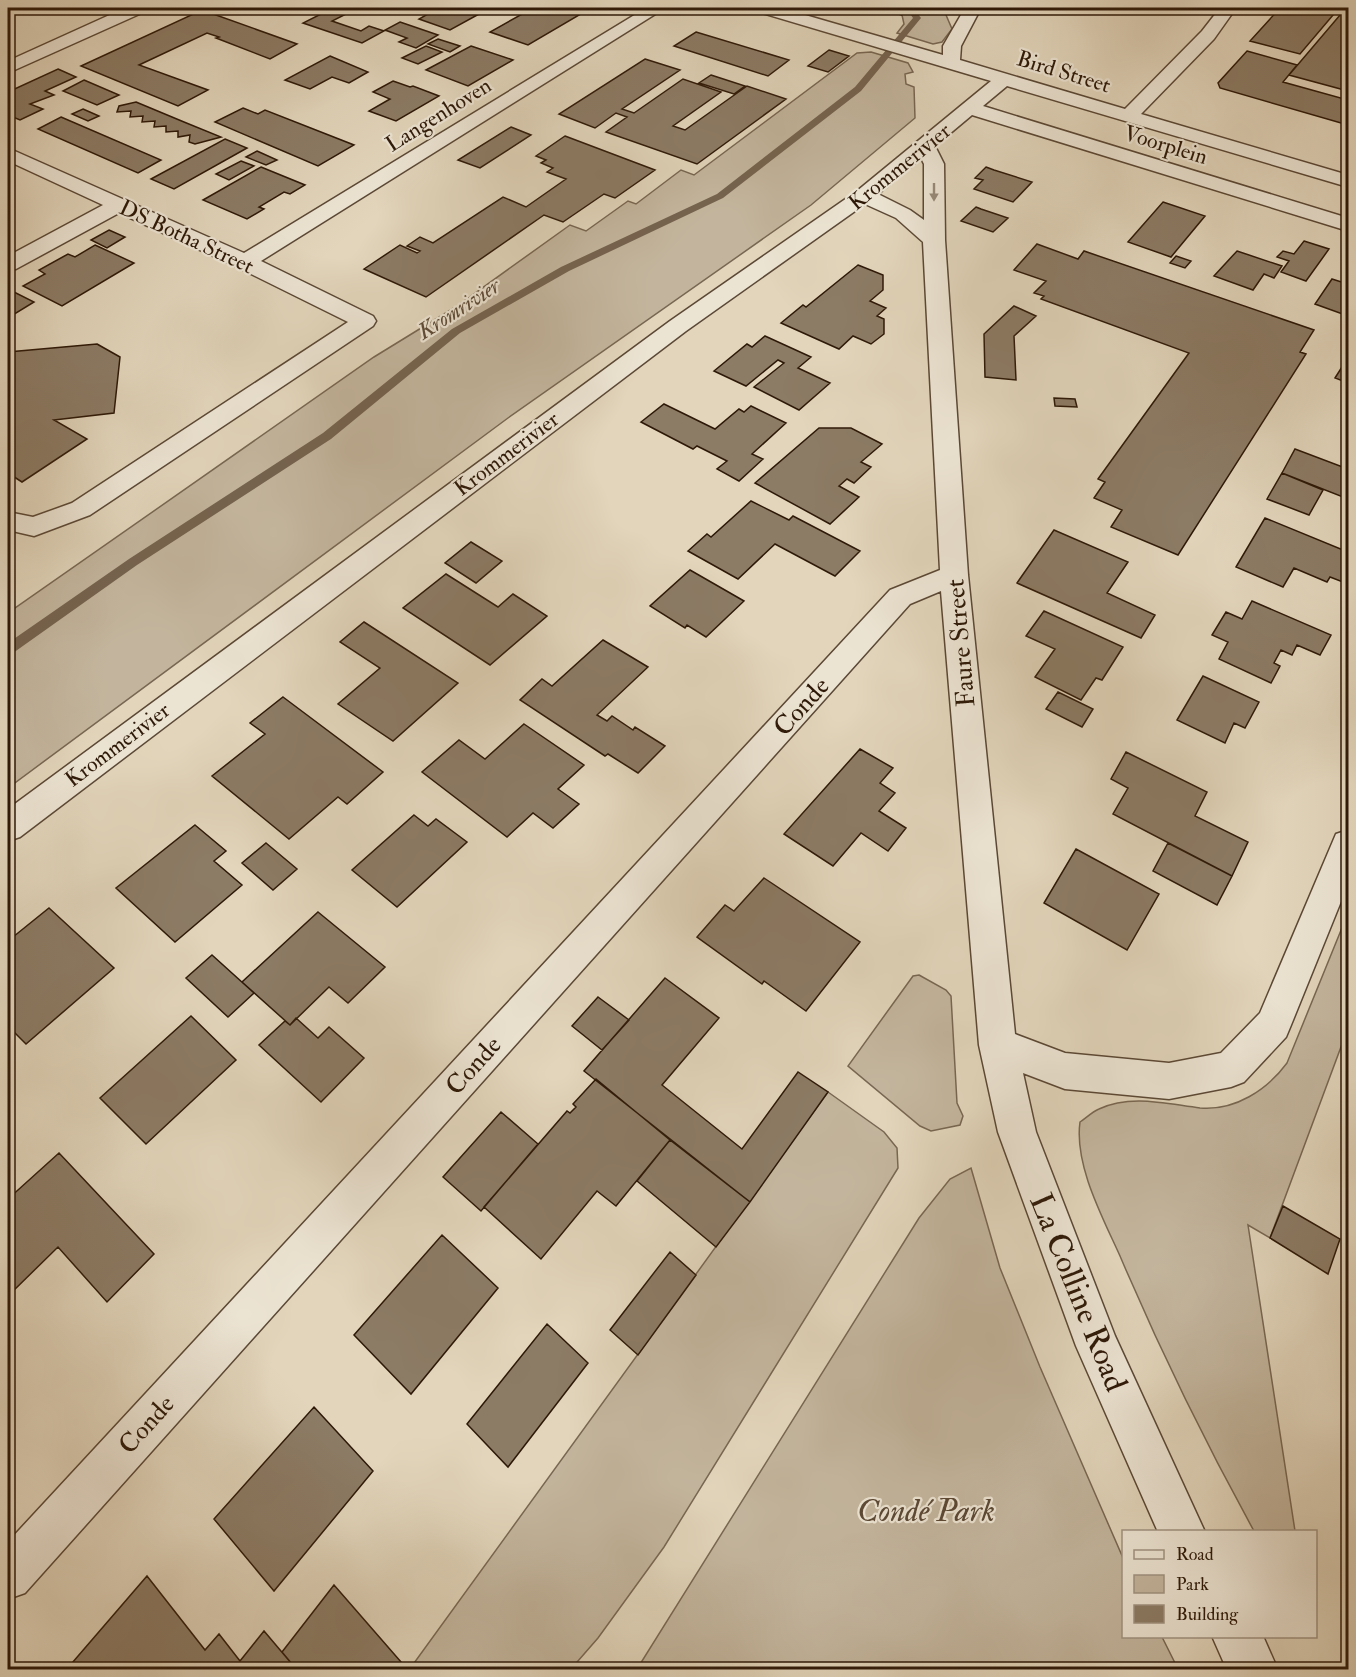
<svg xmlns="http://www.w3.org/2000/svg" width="1356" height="1677" viewBox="0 0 1356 1677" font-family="'IM FELL Double Pica',serif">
  <rect width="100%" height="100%" fill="#e2d5bb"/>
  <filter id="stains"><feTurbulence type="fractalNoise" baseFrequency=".00333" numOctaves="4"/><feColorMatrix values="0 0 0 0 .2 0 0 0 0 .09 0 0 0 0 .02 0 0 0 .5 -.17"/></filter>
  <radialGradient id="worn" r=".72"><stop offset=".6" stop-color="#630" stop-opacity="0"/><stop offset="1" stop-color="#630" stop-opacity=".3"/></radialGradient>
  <!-- green -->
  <path fill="#c3b59d" stroke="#786752" stroke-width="1.5" d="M894,8H943L952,29L942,42L933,44L897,33L904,24L902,15Z
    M871,52L908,63L913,72L905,74L906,84L914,87L915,118L811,205L508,418L8,788V613L374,357L457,306L570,225L586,231L628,201L636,204L681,170L694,175L857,53Z
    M1348,913V1028L1270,1238L1248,1225L1295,1531H1254C1205,1442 1160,1350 1120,1256C1103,1218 1074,1165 1080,1122C1086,1118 1092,1112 1099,1109C1131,1094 1167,1104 1200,1108C1235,1111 1267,1090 1287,1063Z
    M919,975L946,990L951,996L957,1103L963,1116L960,1125L931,1131L920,1126L848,1066L913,976Z
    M828,1092L884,1132L897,1148L898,1168L664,1547L598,1638L571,1669L409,1670Z
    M971,1168L1000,1268L1040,1367L1123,1558L1124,1636L1162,1637L1178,1669H637L919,1218L950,1179Z"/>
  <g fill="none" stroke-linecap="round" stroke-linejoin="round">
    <!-- stream -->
    <path fill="#75634f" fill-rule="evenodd" d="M906,8H913L921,18L861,91L723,198L569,271L460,333L331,439L137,565L13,653L8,654V643L129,559L323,433L452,329L561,267L717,194L855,87L913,18Z"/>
  </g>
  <!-- building -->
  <path fill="#8c7b65" stroke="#2e1908" stroke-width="1.5" d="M319,8L354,10L332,21L361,31L369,26L384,31L362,43L303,23L325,12L317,9Z
    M427,8H490L450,30L419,19L435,10Z
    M533,8H591L528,45L490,32Z
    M874,8H894L902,15Z
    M1280,8H1339L1300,54L1250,41Z
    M1346,8H1348V91L1289,75Z
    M202,10L297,44L270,59L216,38L219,37L207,33L139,65L208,90L178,106L81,66Z
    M400,22L438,35L416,48L399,42L407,38L385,30Z
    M696,32L789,60L768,76L674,46Z
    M438,39L460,46L450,52L428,44Z
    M426,46L442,52L418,64L402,58Z
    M471,46L513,60L468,86L426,70Z
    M829,50L849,56L828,72L808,66Z
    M1247,51L1297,65L1283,82L1348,100V125L1220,88L1218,83Z
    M330,56L368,72L349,83L332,77L310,89L285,80Z
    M645,59L680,70L622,109L634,113L683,79L721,92L673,126L685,130L747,86L786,99L697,164L606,132L627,117L616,113L595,128L559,114Z
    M58,69L76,77L45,91L54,95L30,104L43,109L20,120L8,115V92Z
    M711,75L745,86L734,94L699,83Z
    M84,80L119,95L97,105L63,91Z
    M393,81L410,87L413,86L439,96L396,121L369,111L390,99L373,92Z
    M136,102L184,122L221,137L195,144L189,142L190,135L178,137V131L166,132V126L154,127L155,121L142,122L143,116L130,117L131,111L117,112L119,106Z
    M243,108L258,114L265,110L354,145L318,166L215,122Z
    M83,109L99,116L88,121L72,114Z
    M61,117L161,160L138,173L38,129Z
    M511,127L531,135L480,168L458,160Z
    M565,136L655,170L615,198L604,194L563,222L544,215L426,297L364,269L400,245L417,253L420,251L407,246L420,237L433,243L503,197L526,207L566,179L547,172L553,168L541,163L546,160L536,156Z
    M225,139L247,148L174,189L151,179Z
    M257,151L277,160L266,165L246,157Z
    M241,161L254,166L229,180L216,174Z
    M261,167L305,185L290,194L284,192L259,207L264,209L247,219L203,200Z
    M986,167L994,170L1032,182L1013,202L974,189L983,180L975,178Z
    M1163,202L1205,216L1171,257L1128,242Z
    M976,207L981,209L1008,218L993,232L961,221Z
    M109,230L125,237L107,248L91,240Z
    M1304,241L1329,249L1306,281L1281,272L1289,261L1277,257L1283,251L1294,254Z
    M1037,244L1078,259L1084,251L1314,330L1300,352L1306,354L1178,555L1111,527L1122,510L1094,498L1105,482L1098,479L1189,353L1041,299L1044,296L1034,293L1046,281L1014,270Z
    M95,245L134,263L62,306L23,286L45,274L39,270L68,254L75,257Z
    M1237,251L1282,266L1274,278L1264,274L1253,290L1214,276Z
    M1176,256L1191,261L1185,268L1170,263Z
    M858,265L883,275V290L870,301L886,308L877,316L884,319V334L871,344L853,336L839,349L781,323L803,305L806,307Z
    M1332,279L1348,284V316L1315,304Z
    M8,289L34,302L8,318Z
    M1014,306L1036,316L1014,336L1016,380L985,377L984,334Z
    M765,336L811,357L798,368L830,383L799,410L754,387L784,363L778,360L746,386L714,371L747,344L752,347Z
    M97,344L120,357L114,413L54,420L87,439L22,482L8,473V352Z
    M1347,359H1348V383L1335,378Z
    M1054,398L1075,399L1077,407L1055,406Z
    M664,404L715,429L739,409L744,412L751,406L786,423L752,454L763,459L739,481L717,469L727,461L697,446L693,449L641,422Z
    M819,428H851L882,444L861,462L871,467L854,483L847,479L839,486L859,497L830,524L755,483Z
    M1295,449L1348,469V499L1282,473Z
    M1282,473L1323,490L1309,515L1267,499Z
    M751,501L789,520L793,516L860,551L835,576L775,544L738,579L688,551L707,534L711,537Z
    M1265,518L1348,552V584L1330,577L1327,582L1294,568L1283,587L1236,567Z
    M1054,530L1128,562L1107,593L1155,615L1141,638L1017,583Z
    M471,542L502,561L476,583L445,563Z
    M690,570L744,601L706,637L687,625L685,628L650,606Z
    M446,574L498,607L513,594L547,616L490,665L403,608Z
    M1252,601L1331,635L1320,655L1297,645L1292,655L1281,650L1274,663L1280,666L1271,683L1219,659L1228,642L1212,635L1226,612L1242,619Z
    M1044,611L1123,647L1102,680L1096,678L1081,700L1035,677L1055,649L1026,636Z
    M364,622L458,683L393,741L338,704L380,668L340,642Z
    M603,640L648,667L597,715L607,721L612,716L633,730L635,727L665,746L638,773L608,754L605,756L520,700L542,679L552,686Z
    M1203,676L1259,702L1245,728L1234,723L1225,743L1177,720Z
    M1058,692L1093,709L1082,727L1046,709Z
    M283,697L383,772L347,804L338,797L289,839L212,776L265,734L250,723Z
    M524,724L584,765L558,789L579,804L553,828L533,813L507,837L422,772L459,740L485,759Z
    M860,749L893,768L880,783L895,793L879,811L906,828L888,851L861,833L833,866L784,834Z
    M1126,752L1207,792L1195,816L1248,842L1232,876L1113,814L1128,788L1111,779Z
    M414,815L428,826L436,819L467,842L397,907L352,870Z
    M195,825L226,851L214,861L242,885L175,942L116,888Z
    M266,843L297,869L273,890L242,863Z
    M1168,843L1232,876L1217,905L1153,871Z
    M1076,849L1159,894L1127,950L1044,903Z
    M764,878L860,942L806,1011L764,981L762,984L697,937L725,905L734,911Z
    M49,908L114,968L26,1044L8,1026V941Z
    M318,912L385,967L348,1003L329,987L290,1025L242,982Z
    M212,955L254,993L228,1017L186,978Z
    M665,978L719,1018L662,1085L742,1149L798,1072L828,1092L750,1202L584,1071Z
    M598,997L629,1020L602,1050L572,1026Z
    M191,1016L236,1060L146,1144L100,1098Z
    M296,1018L318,1038L329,1027L364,1058L321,1102L259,1045L285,1021L290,1025Z
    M596,1079L670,1140L616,1206L597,1191L541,1259L484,1207L567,1111L570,1113L576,1107L573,1104Z
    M501,1112L538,1144L481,1211L443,1177Z
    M670,1140L750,1202L716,1247L637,1181Z
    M59,1153L154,1254L107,1302L58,1247L8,1296V1199Z
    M1283,1206L1340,1239L1328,1274L1270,1238Z
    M442,1235L498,1288L411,1394L354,1335Z
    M670,1252L696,1275L638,1355L610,1330Z
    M547,1324L588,1363L508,1467L467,1424Z
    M314,1407L373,1471L274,1591L214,1519Z
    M147,1576L205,1650L219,1634L240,1661L264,1631L297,1670H66Z
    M334,1585L408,1670H297L282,1652Z"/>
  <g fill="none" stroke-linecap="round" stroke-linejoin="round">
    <defs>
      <path id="minor" d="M125,8H146L144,12L8,73V61Z
        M646,8H665L261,261L373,316L376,321L373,326L90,515L34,536L8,530V512L33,517L72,503L348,322L237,267L119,213L16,269L8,270V256L103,205L8,161V148L244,253Z
        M757,8H781L943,55V46L965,8H981L961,46L960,60L1125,109L1202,31L1220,8H1236L1214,39L1141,114L1348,175V187L1007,86L983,106L1348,218V231L972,115L935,146L944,164L945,240L968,575L1015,1034L1065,1053L1169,1063L1221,1053L1260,1013L1336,834L1348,830V884L1291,1025L1286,1037L1244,1082L1231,1087L1169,1099L1065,1089L1023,1073L1036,1132L1115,1336L1205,1532H1158L1076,1346L998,1132L979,1045L941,591L910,604L25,1593L8,1599V1542L890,590L940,570L923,242L896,218L865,204L686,331L20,837L8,841V809L670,321L857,191L991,81L759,12ZM921,158L924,164V220L910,210L878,194Z
        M1212,1636H1263L1278,1670H1227Z"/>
    </defs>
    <!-- minor casing -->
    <use href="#minor" stroke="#5b4835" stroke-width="3"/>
    <!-- minor -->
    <use href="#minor" fill="#ece4d3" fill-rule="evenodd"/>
  </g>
  <!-- one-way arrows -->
  <defs><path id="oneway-solid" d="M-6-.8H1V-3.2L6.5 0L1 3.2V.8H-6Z" transform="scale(1.5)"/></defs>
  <use fill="#968978" href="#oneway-solid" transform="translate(934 192) rotate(90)"/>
  <g text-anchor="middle" stroke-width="4.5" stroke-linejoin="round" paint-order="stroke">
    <!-- far-street labels -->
    <g font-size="22" fill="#2e1908" stroke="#ece4d3">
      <text transform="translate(1064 71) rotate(17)" y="8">Bird Street</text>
      <text transform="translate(438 114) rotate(-32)" y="8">Langenhoven</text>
      <text transform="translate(1166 144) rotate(17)" y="8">Voorplein</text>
      <text transform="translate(899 166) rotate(-39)" y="8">Krommerivier</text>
      <text transform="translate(187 236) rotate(25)" y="8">DS Botha Street</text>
      <text transform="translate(506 453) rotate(-37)" y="8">Krommerivier</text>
      <text transform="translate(117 744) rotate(-37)" y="8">Krommerivier</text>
    </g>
    <!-- far-water labels -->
    <g font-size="22" font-style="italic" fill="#5e4b37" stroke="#ece4d3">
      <text transform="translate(458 308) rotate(-33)" y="8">Kromrivier</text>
    </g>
    <!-- street labels -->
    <g font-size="26" fill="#2e1908" stroke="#ece4d3">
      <text transform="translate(960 643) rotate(-95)" y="9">Faure Street</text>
      <text transform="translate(801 706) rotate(-48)" y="9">Conde</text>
      <text transform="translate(473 1065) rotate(-48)" y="9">Conde</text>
      <text transform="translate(146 1424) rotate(-48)" y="9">Conde</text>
    </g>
    <!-- near-street labels -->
    <g font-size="32" fill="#2e1908" stroke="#ece4d3">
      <text transform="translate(1079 1292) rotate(68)" y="11">La Colline Road</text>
    </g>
    <!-- near-park labels -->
    <g font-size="32" font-style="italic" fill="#5b4835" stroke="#ece4d3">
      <text x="926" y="1521">Condé Park</text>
    </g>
  </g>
  <!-- margin -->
  <rect width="1356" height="1677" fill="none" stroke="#e2d5bb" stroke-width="30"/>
  <rect x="9" y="9" width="1338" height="1659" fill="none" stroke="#2e1908" stroke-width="3"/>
  <rect x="15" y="15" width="1326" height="1647" fill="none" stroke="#2e1908" stroke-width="1.5"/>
  <!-- legend -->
  <rect x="1122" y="1530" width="195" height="108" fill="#ece4d3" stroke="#a09382" stroke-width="1.5"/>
  <rect x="1134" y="1550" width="30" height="9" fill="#ece4d3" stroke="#a09382" stroke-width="1.5"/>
  <text x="1176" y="1560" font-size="18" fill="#2e1908">Road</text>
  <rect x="1134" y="1575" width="30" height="18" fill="#c3b59d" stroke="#a09382" stroke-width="1.5"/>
  <text x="1176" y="1590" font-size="18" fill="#2e1908">Park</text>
  <rect x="1134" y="1605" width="30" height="18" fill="#8c7b65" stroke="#a09382" stroke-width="1.5"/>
  <text x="1176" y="1620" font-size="18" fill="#2e1908">Building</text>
  <rect width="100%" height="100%" filter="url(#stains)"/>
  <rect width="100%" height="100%" fill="url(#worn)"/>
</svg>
